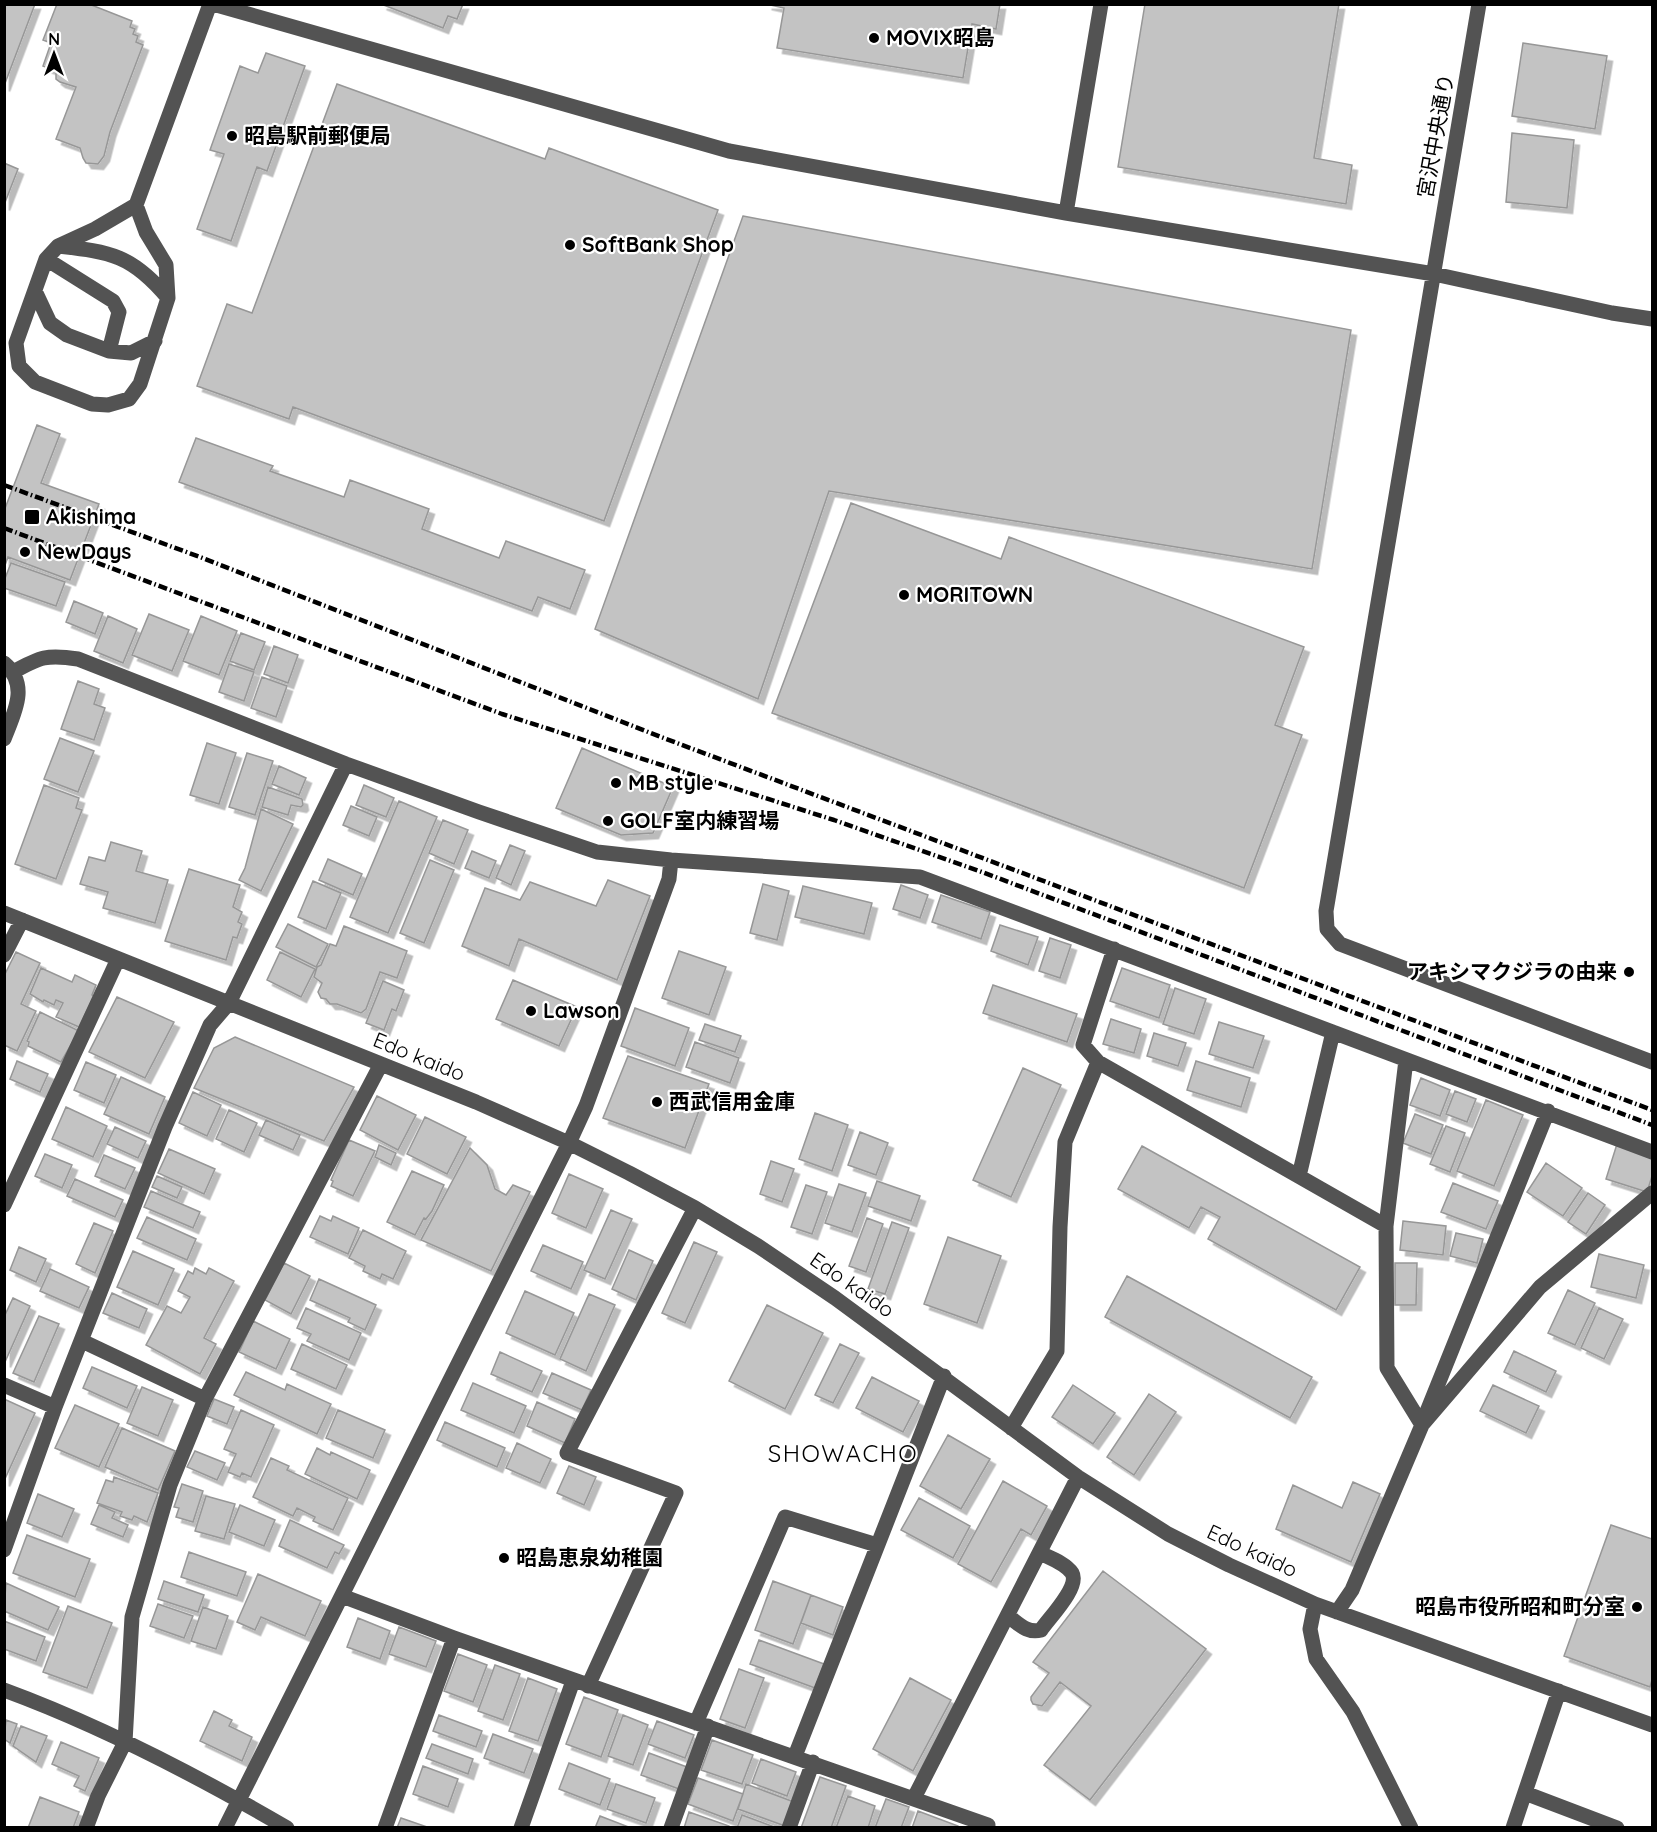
<svg xmlns="http://www.w3.org/2000/svg" width="1657" height="1832" font-family="Quicksand,'Noto Sans JP',sans-serif">
<defs>
<filter id="shadow"><feDropShadow dx="5.5" dy="5.5" stdDeviation="0" flood-color="#0004"/></filter>
</defs>
<rect width="100%" height="100%" fill="#fff"/>
<!-- building -->
<path fill="#c3c3c3" stroke="#979797" stroke-width="1.5" filter="url(#shadow)" d="M4,4H35L4,86Z
M57,4H89L132,21L130,27L135,29L133,34L138,36L136,42L143,45L110,132L104,156L98,164L86,163L83,158L80,148L56,139L76,87L60,82L56,79V71L43,66L51,43L43,40Z
M381,4H463L457,19L448,16L443,28Z
M766,4H1000L996,29L972,24L963,78L777,48L784,8Z
M1145,4H1339L1314,158L1352,165L1346,204L1118,167Z
M1523,43L1607,56L1595,129L1512,116Z
M266,53L305,66L267,171L257,167L231,241L197,229L224,154L210,150L240,66L258,73Z
M337,84L545,159L549,148L718,210L604,521L293,407L289,419L197,386L227,304L252,313Z
M1512,133L1574,140L1567,208L1506,202Z
M4,163L18,169L4,205Z
M743,216L1351,330L1312,569L829,491L758,699L595,629Z
M37,425L60,434L41,483L99,504L70,580L8,557L4,568V511Z
M196,438L273,466L270,471L344,497L350,480L429,509L422,529L499,558L506,541L585,570L570,609L538,597L532,611L179,482Z
M851,503L1001,559L1009,537L1304,647L1275,725L1302,735L1244,888L772,713Z
M11,563L65,582L56,606L4,588V581Z
M74,601L103,613L95,634L66,622Z
M149,614L189,630L172,671L132,655Z
M108,616L137,629L123,663L94,651Z
M201,616L237,631L219,675L183,661Z
M241,633L265,642L254,670L230,661Z
M274,646L298,655L288,683L264,674Z
M229,664L254,672L244,701L219,692Z
M262,677L287,686L276,717L251,708Z
M78,681L99,689L94,704L105,708L94,740L61,729Z
M60,738L94,751L78,792L44,779Z
M207,743L236,753L219,804L190,795Z
M582,748L673,787L653,833L621,835L556,808Z
M247,753L273,761L255,815L229,807Z
M279,766L306,778L299,795L272,784Z
M44,785L79,798L76,808L82,810L56,879L15,864Z
M364,785L394,798L386,817L356,805Z
M268,787L302,799L303,805L301,807L291,805L288,815L262,807Z
M399,801L437,817L388,933L350,917Z
M351,806L377,817L369,836L343,825Z
M261,809L293,824L261,891L239,880L245,868Z
M443,820L468,830L454,864L429,853Z
M111,842L142,851L136,871L168,880L155,923L103,908L108,892L80,884L89,857L105,861Z
M510,845L525,851L511,885L496,878Z
M472,851L496,861L489,878L465,868Z
M328,859L362,874L353,895L319,880Z
M430,860L454,870L424,943L400,933Z
M189,869L240,885L233,907L242,912L238,922L242,924L237,938L233,937L226,960L165,941Z
M608,880L650,896L617,980L519,939L509,966L462,946L485,888L520,900L530,882L596,906Z
M313,881L341,893L326,929L298,917Z
M763,884L789,891L777,940L750,933Z
M901,885L928,895L920,918L893,909Z
M803,886L872,903L864,934L795,917Z
M941,895L990,912L981,939L932,922Z
M288,924L328,944L316,967L276,947Z
M1000,925L1038,937L1028,965L991,951Z
M344,926L407,951L397,978L380,972L366,1009L361,1013L337,1004H330L326,999L321,998L318,992L322,983L314,977L317,967L321,965L330,944L336,946Z
M1050,938L1071,945L1060,978L1039,971Z
M679,951L726,967L709,1015L662,998Z
M16,952L40,963L21,1004L36,1011L17,1051L4,1045V976Z
M280,952L315,969L301,997L267,980Z
M41,968L72,982L75,975L96,985L92,995L94,996L79,1027L56,1017L63,1003L56,1000L54,1005L44,1000L43,1002L30,994Z
M1122,968L1170,985L1159,1018L1110,1001Z
M513,980L577,1007L559,1046L496,1019Z
M383,981L404,990L396,1011L392,1009L384,1030L366,1023Z
M993,985L1077,1014L1067,1042L983,1013Z
M1175,988L1206,999L1194,1034L1163,1024Z
M117,997L174,1022L145,1078L89,1052Z
M635,1008L689,1028L675,1066L621,1046Z
M40,1012L79,1031L61,1062L28,1046L29,1042L27,1041Z
M1111,1019L1141,1029L1134,1053L1103,1044Z
M1219,1022L1264,1036L1253,1068L1209,1054Z
M705,1024L741,1036L735,1052L699,1040Z
M1154,1033L1186,1043L1178,1066L1147,1056Z
M235,1037L354,1087L324,1141L194,1088L214,1048Z
M695,1042L739,1058L730,1083L686,1067Z
M628,1056L709,1084L685,1148L603,1118Z
M17,1061L48,1074L40,1092L10,1079Z
M1196,1061L1250,1078L1241,1107L1187,1090Z
M86,1062L116,1075L104,1103L74,1090Z
M1023,1068L1061,1085L1011,1197L973,1180Z
M121,1077L165,1097L149,1134L104,1114Z
M1421,1078L1450,1090L1440,1116L1410,1105Z
M1455,1091L1476,1099L1467,1122L1446,1114Z
M193,1092L221,1105L207,1136L179,1123Z
M377,1096L416,1115L398,1150L360,1130Z
M1486,1100L1523,1115L1494,1186L1457,1171Z
M66,1107L107,1126L93,1157L52,1139Z
M229,1110L257,1123L244,1152L216,1139Z
M815,1113L848,1125L832,1171L799,1159Z
M1415,1114L1443,1125L1431,1154L1403,1143Z
M425,1117L466,1137L447,1174L407,1154Z
M266,1120L300,1135L293,1150L259,1135Z
M1446,1126L1465,1133L1450,1172L1430,1164Z
M115,1127L146,1141L138,1158L107,1144Z
M860,1132L888,1143L876,1175L848,1165Z
M349,1140L375,1151L353,1196L331,1186L333,1181L331,1180Z
M1617,1144L1652,1156V1176L1647,1192L1606,1179Z
M379,1145L396,1153L391,1165L375,1157Z
M1142,1146L1360,1267L1336,1310L1208,1239L1220,1217L1201,1207L1189,1228L1118,1189Z
M470,1148L487,1165L495,1189L506,1195L513,1185L530,1192L491,1271L421,1240Z
M169,1149L215,1169L204,1194L158,1173Z
M45,1154L72,1165L62,1188L35,1176Z
M104,1155L135,1168L125,1189L95,1176Z
M771,1161L794,1169L782,1202L760,1194Z
M1546,1163L1582,1188L1563,1216L1527,1192Z
M412,1171L444,1185L432,1211L426,1219L424,1218L415,1235L387,1222Z
M569,1174L603,1189L586,1228L552,1213Z
M157,1176L182,1187L177,1198L152,1187Z
M75,1179L123,1200L115,1217L67,1196Z
M877,1181L920,1196L911,1221L868,1206Z
M1453,1183L1498,1201L1486,1229L1441,1212Z
M839,1184L866,1193L852,1232L825,1223Z
M806,1185L827,1192L812,1234L791,1227Z
M151,1191L200,1212L193,1228L144,1207Z
M1588,1193L1605,1205L1586,1234L1568,1222Z
M611,1210L632,1219L605,1279L584,1270Z
M320,1216L331,1221L333,1216L359,1228L348,1254L310,1237Z
M147,1217L196,1239L187,1260L137,1238Z
M867,1218L883,1224L866,1272L849,1266Z
M1403,1221L1446,1226L1443,1255L1400,1250Z
M892,1222L909,1228L885,1294L868,1289Z
M94,1223L113,1231L95,1273L76,1264Z
M363,1230L406,1251L393,1279L382,1274L380,1279L363,1271L365,1266L349,1258Z
M1456,1233L1483,1239L1477,1263L1450,1256Z
M948,1237L1001,1256L977,1323L924,1304Z
M694,1242L717,1252L685,1323L662,1313Z
M543,1245L583,1262L571,1289L531,1271Z
M19,1247L46,1259L36,1282L10,1270Z
M629,1250L653,1261L636,1300L612,1289Z
M133,1251L174,1269L158,1305L117,1287Z
M1599,1254L1644,1265L1636,1298L1591,1287Z
M284,1263L310,1276L291,1314L265,1300Z
M1395,1263H1417L1416,1305H1395Z
M195,1268L206,1274L209,1268L234,1281L204,1338L216,1344L200,1374L146,1345L167,1306L181,1313L190,1297L178,1291L188,1271L193,1274Z
M50,1269L89,1287L79,1308L40,1291Z
M1127,1276L1312,1377L1290,1418L1105,1317Z
M319,1279L376,1305L365,1330L348,1322L350,1318L310,1300Z
M1568,1290L1595,1303L1575,1345L1548,1333Z
M525,1291L574,1313L555,1355L506,1333Z
M112,1293L147,1309L139,1328L103,1313Z
M589,1294L615,1305L586,1371L560,1359Z
M13,1298L30,1306L5,1362L4,1317Z
M767,1305L823,1333L785,1409L729,1381Z
M306,1308L361,1333L349,1360L307,1341L311,1334L297,1328Z
M1599,1308L1623,1319L1604,1359L1581,1348Z
M39,1316L59,1324L34,1382L13,1373Z
M253,1321L290,1339L276,1369L239,1352Z
M302,1344L347,1365L336,1389L291,1369Z
M840,1344L859,1353L833,1403L815,1395Z
M1514,1351L1556,1371L1546,1392L1504,1372Z
M500,1352L542,1371L532,1392L491,1374Z
M92,1367L137,1386L127,1408L83,1388Z
M246,1372L285,1390L287,1384L331,1404L317,1434L234,1395Z
M552,1373L591,1390L582,1410L543,1393Z
M872,1377L919,1401L903,1432L856,1408Z
M473,1383L526,1406L514,1433L461,1410Z
M1073,1385L1115,1413L1093,1444L1052,1417Z
M1493,1385L1539,1406L1526,1433L1480,1411Z
M142,1387L173,1400L158,1436L127,1423Z
M1149,1394L1176,1412L1134,1475L1107,1457Z
M4,1399L35,1413L4,1481Z
M214,1399L234,1407L227,1424L207,1416Z
M537,1402L575,1419L565,1443L527,1426Z
M75,1405L119,1424L99,1467L55,1448Z
M241,1410L274,1425L251,1477L242,1473L240,1477L228,1472L236,1454L224,1449Z
M338,1410L385,1430L373,1458L326,1438Z
M445,1422L505,1448L497,1467L437,1440Z
M122,1428L175,1451L158,1490L105,1467Z
M948,1435L990,1459L961,1509L920,1486Z
M517,1443L551,1459L540,1483L506,1468Z
M317,1448L330,1455L331,1452L370,1470L357,1499L305,1474Z
M195,1451L225,1463L217,1480L187,1467Z
M271,1458L289,1466L287,1470L348,1498L333,1530L313,1521L315,1517L297,1508L293,1516L253,1497Z
M569,1466L596,1477L584,1505L557,1493Z
M114,1477L158,1493L147,1522L134,1516L132,1520L120,1516L122,1512L97,1503L106,1480L113,1482Z
M1003,1481L1047,1506L1031,1535L1021,1529L991,1582L958,1564Z
M1353,1482L1380,1494L1351,1562L1276,1529L1293,1485L1342,1508Z
M182,1484L203,1491L193,1522L176,1517L179,1508L174,1507Z
M38,1494L74,1509L62,1537L27,1523Z
M206,1496L235,1504L224,1539L195,1531Z
M919,1498L970,1526L953,1558L901,1530Z
M99,1505L115,1512L112,1518L128,1525L123,1537L91,1524Z
M240,1505L275,1520L264,1546L229,1532Z
M290,1520L344,1545L339,1554L335,1552L327,1568L279,1546Z
M1611,1525L1652,1539V1680L1650,1687L1564,1656Z
M27,1535L90,1559L75,1597L13,1573Z
M189,1552L246,1572L237,1596L181,1577Z
M1103,1571L1206,1649L1090,1800L1044,1765L1091,1706L1060,1682L1042,1706L1033,1704L1031,1700V1697L1049,1673L1033,1662Z
M258,1574L321,1601L305,1636L261,1617L255,1630L237,1622Z
M164,1581L204,1595L198,1612L158,1599Z
M773,1581L811,1595L793,1644L755,1630Z
M6,1583L59,1607L48,1630L4,1611Z
M811,1595L843,1607L833,1635L801,1623Z
M158,1604L193,1616L184,1638L150,1626Z
M68,1606L112,1623L87,1688L43,1672Z
M203,1607L228,1616L216,1649L191,1641Z
M358,1618L390,1631L380,1659L347,1647Z
M4,1621L45,1637L36,1661L4,1649Z
M399,1627L436,1641L426,1667L389,1654Z
M759,1640L824,1664L815,1688L750,1664Z
M458,1654L487,1665L473,1702L444,1691Z
M495,1665L520,1674L503,1720L478,1711Z
M739,1669L764,1678L745,1728L720,1719Z
M528,1678L557,1689L538,1741L509,1731Z
M910,1678L951,1700L913,1771L873,1749Z
M584,1697L618,1710L601,1757L566,1744Z
M214,1711L232,1720L229,1726L252,1737L242,1761L200,1741Z
M439,1715L482,1731L476,1747L433,1731Z
M623,1715L648,1725L633,1765L608,1756Z
M6,1720L17,1724L10,1743L4,1739Z
M657,1721L694,1735L685,1758L648,1744Z
M21,1726L47,1736L36,1762L13,1746Z
M493,1734L533,1749L524,1773L484,1758Z
M712,1740L753,1755L742,1784L701,1770Z
M61,1742L99,1758L85,1791L74,1786L79,1776L52,1764Z
M432,1744L473,1759L468,1774L426,1758Z
M649,1753L687,1767L679,1789L641,1775Z
M761,1759L796,1772L787,1796L752,1783Z
M569,1763L610,1779L600,1805L559,1789Z
M423,1766L458,1779L448,1807L413,1794Z
M820,1777L846,1786L831,1828H801Z
M698,1778L743,1794L733,1821L688,1804Z
M616,1784L655,1798L646,1823L607,1809Z
M746,1784L794,1802L785,1826L738,1809Z
M848,1796L875,1806L868,1828H836Z
M40,1797L79,1812L73,1828H28Z
M886,1799L909,1807L901,1828H875Z
M918,1811L958,1826V1828H912Z
M689,1812L729,1826V1828H684Z
M742,1815L777,1828H737Z
M600,1816L631,1828H595Z
M401,1818L427,1827L397,1828Z"/>
<g fill="none" stroke-linecap="round" stroke-linejoin="round">
<!-- minor -->
<path stroke="#535353" stroke-width="15" d="M213,4L729,151L1066,213L1434,274L1612,313L1652,319
M1479,4L1326,911L1327,929L1340,944L1652,1062
M136,205L146,232L166,265L168,298L140,384L129,399L108,405L92,404L35,382L19,366L16,343L46,259L58,246L95,229L136,205L210,4
M1066,213L1101,4
M58,246C111,252 132,255 168,298
M46,259L113,301L119,312L109,351
M35,291L50,323L67,335L109,351L131,353L155,341
M4,663C30,685 14,713 4,739
M13,672C40,657 47,654 78,659L346,764L479,812L597,852L671,860L920,877L1652,1152
M4,913L476,1102L569,1143L629,1173L695,1208L758,1246L835,1298L1078,1477L1168,1534L1229,1565L1315,1604L1652,1725
M4,955L22,920
M1406,1060L1386,1226L1387,1368L1422,1425
M1098,1062L1386,1226
M1299,1176L1333,1032
M4,1205L118,959
M82,1341L205,1399
M4,1385L55,1407
M1426,1414L1548,1111
M1011,1428L1057,1351L1060,1227L1065,1142L1098,1062L1083,1045L1114,949
M4,1550L55,1407L165,1127L210,1025L229,1003L346,764
M342,1596L454,1638L988,1825L986,1828
M1315,1604L1310,1629L1316,1659L1353,1712L1411,1828
M1337,1612L1352,1590L1422,1425L1540,1287L1652,1193
M1008,1616C1018,1623 1027,1634 1041,1630C1049,1618 1080,1587 1072,1573C1065,1563 1050,1558 1040,1553
M588,1686L676,1493L567,1453L695,1208
M4,1690C102,1726 196,1775 287,1828
M696,1723L785,1517L877,1545
M795,1756L944,1376
M1525,1793L1617,1828
M914,1798L1078,1477
M86,1828L98,1796L125,1742L132,1617L170,1485L205,1399L381,1064
M225,1828L569,1143L586,1106L669,879L671,860
M385,1828L454,1638
M521,1828L573,1681
M671,1828L708,1726
M789,1828L813,1762
M1513,1828L1559,1691"/>
<!-- rail -->
<path stroke="#000" stroke-width="4.5" stroke-dasharray="9 3 1.5 3" stroke-linecap="butt" d="M4,485L200,557L661,737L1652,1110
M4,528L502,714L834,820L982,872L1652,1125"/>
</g>
<!-- markers -->
<g fill="#000" stroke="#fff" stroke-width="2">
<circle cx="874" cy="38" r="6"/>
<circle cx="232" cy="136" r="6"/>
<circle cx="570" cy="245" r="6"/>
<rect x="24" y="509" width="16" height="16" rx="3"/>
<circle cx="25" cy="552" r="6"/>
<circle cx="904" cy="595" r="6"/>
<circle cx="616" cy="783" r="6"/>
<circle cx="608" cy="821" r="6"/>
<circle cx="1629" cy="972" r="6"/>
<circle cx="531" cy="1011" r="6"/>
<circle cx="657" cy="1102" r="6"/>
<circle cx="504" cy="1558" r="6"/>
<circle cx="1637" cy="1607" r="6"/>
</g>
<g text-anchor="middle" stroke-width="4.5" stroke-linejoin="round" paint-order="stroke">
<!-- poi labels -->
<g font-size="21" font-weight="bold" fill="#000" stroke="#fff" text-anchor="start">
<text x="886" y="45">MOVIX昭島</text>
<text x="244" y="143">昭島駅前郵便局</text>
<text x="582" y="252">SoftBank Shop</text>
<text x="46" y="524">Akishima</text>
<text x="37" y="559">NewDays</text>
<text x="916" y="602">MORITOWN</text>
<text x="628" y="790">MB style</text>
<text x="620" y="828">GOLF室内練習場</text>
<text x="1617" y="979" text-anchor="end">アキシマクジラの由来</text>
<text x="543" y="1018">Lawson</text>
<text x="669" y="1109">西武信用金庫</text>
<text x="516" y="1565">昭島恵泉幼稚園</text>
<text x="1625" y="1614" text-anchor="end">昭島市役所昭和町分室</text>
</g>
<!-- street labels -->
<g font-size="21" fill="#000" stroke="#fff">
<text transform="translate(1436 136) rotate(-80)" y="7">宮沢中央通り</text>
<text transform="translate(419 1057) rotate(22)" y="7">Edo kaido</text>
<text transform="translate(852 1285) rotate(35)" y="7">Edo kaido</text>
<text transform="translate(1252 1551) rotate(25)" y="7">Edo kaido</text>
</g>
<!-- quarter labels -->
<g font-size="24" letter-spacing="1.5" fill="#000" stroke="#fff">
<text x="843" y="1462">SHOWACHO</text>
</g>
</g>
<!-- border -->
<rect width="1657" height="1832" fill="none" stroke="#000000" stroke-width="12"/>
<!-- north arrow -->
<g transform="translate(54 54)" stroke="#ffffff" stroke-width="4.5" paint-order="stroke">
<path d="M0-4.5L10 22L0 15L-10 22Z" fill="#000000"/>
<text y="-9" font-size="16" font-weight="bold" text-anchor="middle" fill="#000000">N</text>
</g>
</svg>
